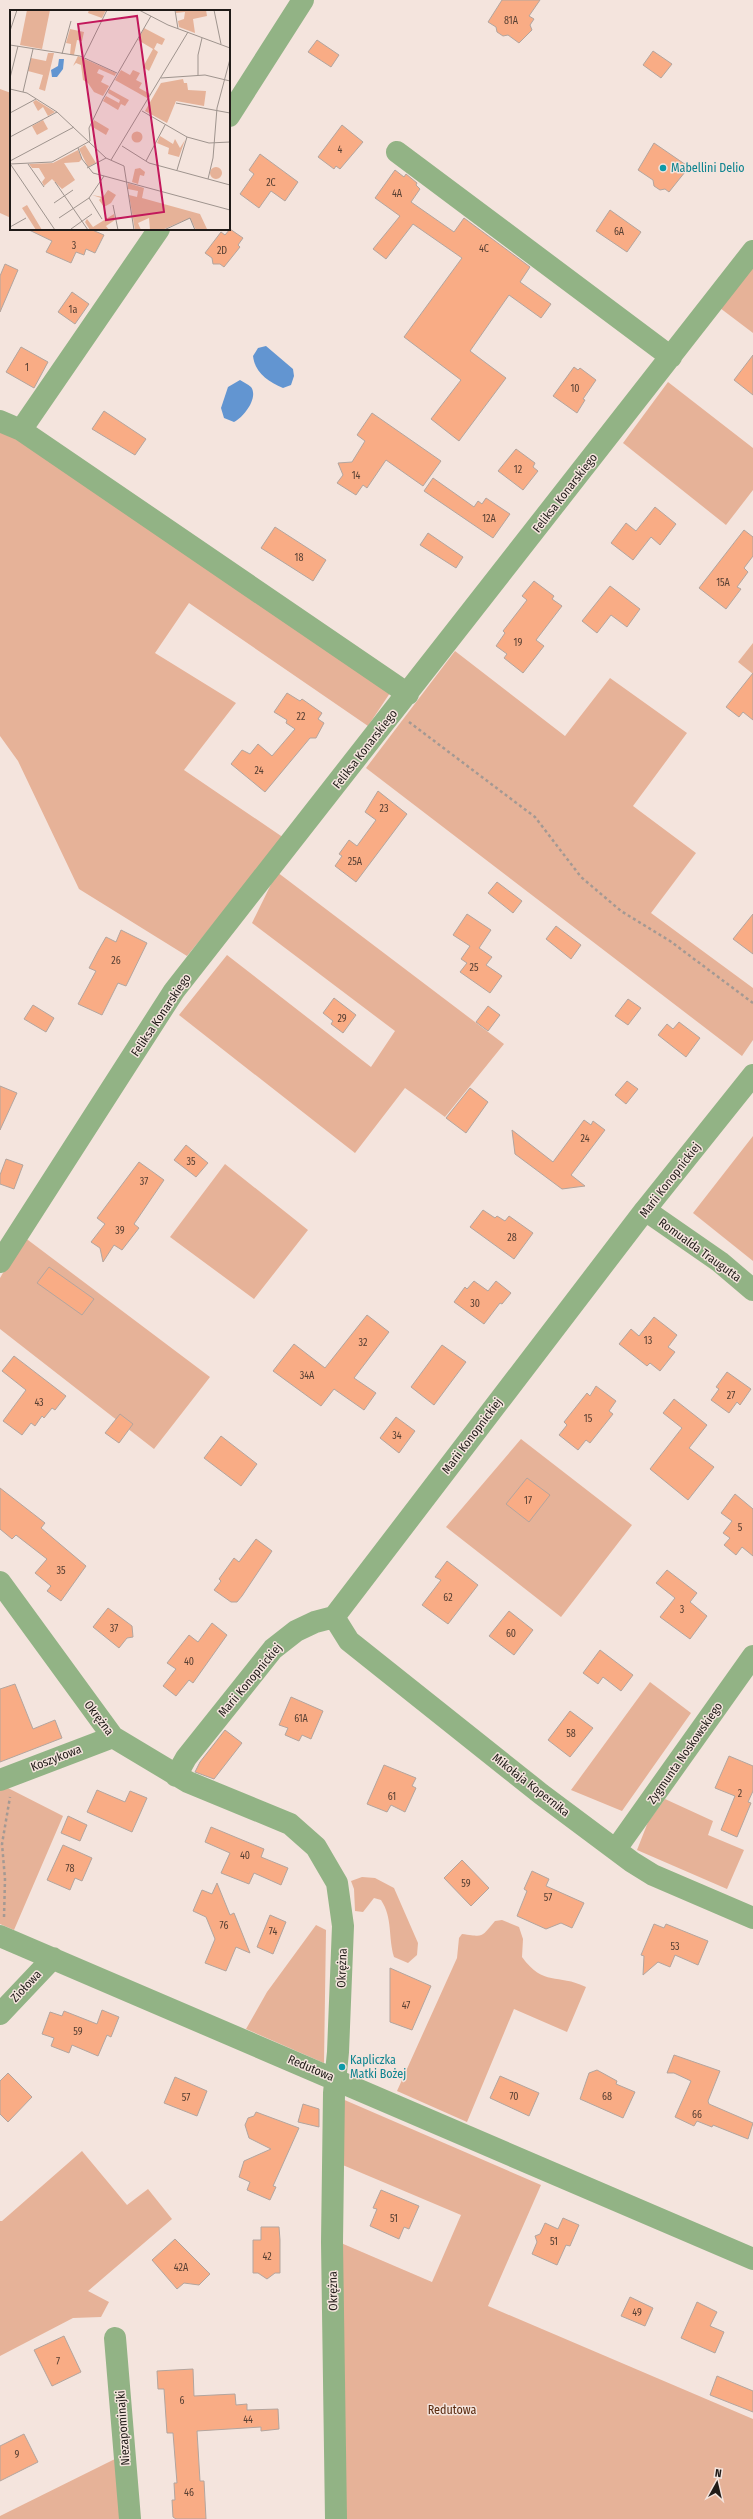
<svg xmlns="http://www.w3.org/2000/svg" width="753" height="2519" font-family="'Fira Sans Condensed',sans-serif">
<rect width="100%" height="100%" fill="#f4e4dd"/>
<!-- green -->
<path fill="#e6b298" d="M0,89L11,93V218L0,213Z
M753,265V333L720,308Z
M668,382L753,448V490L726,525L623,443Z
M0,428L390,693L368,726L189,603L155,653L236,703L184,770L284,838L187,956L79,889L18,761L0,736Z
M753,643V674L738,662Z
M455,651L565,736L610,678L687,733L633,806L696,853L651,913L753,988V1040L742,1056L366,768Z
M277,872L504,1044L445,1117L405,1088L355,1153L179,1015L227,955L371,1067L395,1031L252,923Z
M753,1136V1261L693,1213Z
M225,1164L308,1230L254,1299L170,1237Z
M24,1237L210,1377L154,1449L0,1329V1278Z
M521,1439L632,1525L561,1617L446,1527Z
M650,1682L691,1713L622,1811L571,1790Z
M4,1786L63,1816L14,1930L0,1924V1788Z
M665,1799L713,1821L708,1835L744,1850L727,1889L637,1850L648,1822Z
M362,1877L375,1878L394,1888L418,1943L417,1955L408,1963L394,1957C388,1937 393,1918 381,1900L374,1898L363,1912L355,1911L354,1889L351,1881Z
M502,1920L519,1927L523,1939L522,1957C544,1987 557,1973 586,1987L567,2032L514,2009L467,2122L397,2091L457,1958L459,1938L462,1934C485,1937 480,1938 495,1921Z
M316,1925L326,1930L324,2063L246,2029L267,1992Z
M340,2098L541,2185L488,2306L753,2419V2519H346L341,2243L432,2282L461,2215L338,2163Z
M82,2151L127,2205L148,2189L172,2219L88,2291L109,2302L101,2317L73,2318L0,2356V2221H2Z
M119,2457L122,2519H0V2516Z"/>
<!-- water -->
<path fill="#6295d1" d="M266,346L293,369L294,376L291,385L283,388C268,381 255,373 253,356L258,348Z
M240,380C243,382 248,384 251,387C259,398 243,418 234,422L224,418L221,408L228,387Z"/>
<!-- building -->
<path fill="#f9ac85" stroke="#b3a59e" d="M502,0H540L529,16L534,19L530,25L532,30L519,43L508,35L503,36L497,32L496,27L488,22Z
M317,40L339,55L331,67L308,52Z
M653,51L672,64L661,78L643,65Z
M342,125L363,142L340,169L336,166L334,169L318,157Z
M654,143L689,167L669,192L665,189L660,190L654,186L653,180L638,170Z
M260,154L298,182L285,201L271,191L259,208L240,194L254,174L249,170Z
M395,170L404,177L406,174L417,183L416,185L420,189L411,202L454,232L464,218L530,267L520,282L551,304L541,318L509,295L470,351L506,378L459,441L431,419L461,380L404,337L462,258L413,224L386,259L373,249L400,216L375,198Z
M610,210L641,232L627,252L596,231Z
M27,229H90L104,235L95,253L86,249L84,255L76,252L71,263L46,252L52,241Z
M230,229L243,238L238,245L240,247L224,267L220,264H213L212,258L205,253L221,232L225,235Z
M5,264L18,270L0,312V276Z
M72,292L89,304L75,324L58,312Z
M21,347L48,362L34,388L6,372Z
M753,355V395L734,380Z
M574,367L578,370L580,368L596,380L583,399L585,400L577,413L553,396Z
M104,411L146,439L135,455L92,429Z
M372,413L441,461L423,486L386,460L367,488L363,485L356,495L337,483L343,475L338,463L352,462L365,441L357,435Z
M516,449L535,463L533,467L538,471L523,490L498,471Z
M433,478L474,507L478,501L482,504L486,498L510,514L493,538L424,491Z
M655,507L676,524L660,545L651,537L633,560L611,543L626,523L636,531Z
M275,527L326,560L313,581L261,548Z
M744,530L753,537V556L744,568L748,572L737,587L741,589L726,609L699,588Z
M428,533L463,557L456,568L420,545Z
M534,581L554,596L552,599L562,606L536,640L544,646L523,673L504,658L507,654L496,646L505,633L503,631L527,600L522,596Z
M610,586L640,609L627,627L611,615L597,633L582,621Z
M753,673V720L743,712L739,717L726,707Z
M287,693L300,701L302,699L322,713L318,719L324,723L316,738H310L265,792L231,764L242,750L250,754L258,744L272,756L295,729L286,723L287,720L274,712Z
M378,791L407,814L356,882L335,866L342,856L339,854L349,840L357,846L376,820L365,812Z
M497,882L522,901L513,913L488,893Z
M467,914L491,930L479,948L492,957L486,965L502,976L490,993L460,972L467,963L461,959L470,946L453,935Z
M753,914V954L733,939Z
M556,926L581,945L571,959L546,939Z
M121,930L147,943L126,986L118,983L102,1015L78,1004L96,971L89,968L98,951L106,937L116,942Z
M334,998L356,1015L343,1033L331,1024L333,1021L323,1013Z
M628,999L641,1008L628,1025L615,1016Z
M33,1005L54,1018L46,1032L24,1019Z
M488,1006L500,1015L488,1031L476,1022Z
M679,1022L700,1038L686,1057L658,1035L667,1024L673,1029Z
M627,1081L638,1089L626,1104L615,1095Z
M0,1086L17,1093L0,1130Z
M470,1088L488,1102L466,1133L446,1118Z
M584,1120L591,1125L593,1121L605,1130L571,1175L585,1186L562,1189L515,1154L512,1130L553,1162Z
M186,1145L208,1163L196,1177L174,1160Z
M6,1159L23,1165L14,1189L0,1184V1175Z
M139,1162L164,1180L134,1224L139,1228L122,1250L114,1245L103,1262L100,1248L91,1242L105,1224L97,1218Z
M483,1210L495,1218L497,1216L505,1221L509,1216L533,1233L514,1259L470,1227Z
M49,1267L94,1299L82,1315L37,1283Z
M474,1281L488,1291L496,1281L511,1293L502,1304L500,1303L484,1324L454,1302L465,1287L467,1289Z
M367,1315L389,1332L354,1378L376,1393L364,1410L334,1389L321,1406L273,1371L294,1344L325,1368Z
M654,1317L677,1335L668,1347L675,1352L660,1371L650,1363L647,1366L619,1344L631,1329L639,1336Z
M442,1345L466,1362L434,1405L411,1387Z
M14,1356L66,1396L55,1410L52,1408L44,1418L42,1416L35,1426L31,1423L22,1435L3,1421L26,1390L2,1371Z
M727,1372L751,1389L740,1405L737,1402L729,1413L711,1400L719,1389L716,1387Z
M596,1386L616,1401L609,1411L613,1414L590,1443L586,1440L578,1450L559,1435L567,1425L564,1422L587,1393L590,1396Z
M674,1399L707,1425L689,1448L714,1467L688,1500L650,1469L682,1428L663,1413Z
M120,1414L133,1424L119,1443L105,1433Z
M396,1417L415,1431L399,1453L380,1438Z
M221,1436L257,1464L241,1486L204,1458Z
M527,1478L550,1495L529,1522L506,1504Z
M0,1488L45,1523L41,1528L86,1566L61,1601L47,1591L51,1586L35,1573L47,1559L16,1535L12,1539L0,1529Z
M735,1494L753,1509V1556L742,1547L736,1555L724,1545L730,1538L723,1533L732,1521L721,1513Z
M256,1539L272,1551L242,1596L237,1602H231L214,1590L221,1581L219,1579L234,1558L239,1562Z
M447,1561L478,1585L448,1624L422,1605L441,1580L435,1577Z
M667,1570L697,1593L690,1602L707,1616L690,1639L660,1617L675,1598L656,1583Z
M108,1608L132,1626L133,1637L127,1638L119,1648L93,1627Z
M509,1611L533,1630L514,1655L489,1636Z
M212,1623L227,1635L193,1683L189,1680L176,1696L163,1686L176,1669L167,1663L189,1635L198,1642Z
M600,1650L633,1675L621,1691L603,1677L598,1684L583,1673Z
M15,1684L33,1729L55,1720L62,1738L0,1762V1689Z
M291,1697L323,1711L311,1739L302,1735L299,1741L285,1735L288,1728L279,1725Z
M570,1711L593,1728L570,1757L548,1740Z
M225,1730L242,1743L214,1779L195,1772L200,1762Z
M729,1756L753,1766V1791L748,1802L751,1803L737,1837L721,1830L735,1796L715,1788Z
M384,1765L416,1778L412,1786L416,1788L405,1812L391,1805L387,1812L367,1804Z
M97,1790L125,1802L130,1791L147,1798L132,1832L87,1812Z
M68,1816L87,1825L80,1841L61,1833Z
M211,1827L264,1849L261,1857L288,1868L281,1885L254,1873L249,1884L221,1873L230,1853L205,1842Z
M63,1845L92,1858L82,1881L75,1878L70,1890L47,1880Z
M462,1860L489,1888L471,1906L444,1878Z
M532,1871L549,1879L546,1886L584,1903L572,1928L561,1923L546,1929L517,1916L527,1891L524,1889Z
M217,1883L230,1915L234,1913L250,1953L236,1947L226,1971L205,1963L215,1939L206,1917L193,1911L202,1890L212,1894Z
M270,1915L286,1922L273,1954L257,1947Z
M654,1924L664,1928L666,1924L708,1941L698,1965L675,1955L670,1967L658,1962L643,1975L644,1956L641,1955Z
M390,1968L431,1986L412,2030L390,2022Z
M102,2010L119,2017L111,2037L107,2035L98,2056L72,2045L69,2053L51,2046L54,2038L42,2034L50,2012L62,2016L64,2011L97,2024Z
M674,2055L720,2071L708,2101L709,2104L753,2123L748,2139L713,2125L712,2127L697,2121L694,2126L675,2117L691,2081L674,2073H667Z
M597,2070L617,2081L616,2084L635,2092L623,2118L580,2099L589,2073Z
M8,2073L32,2097L8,2122L0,2114V2081Z
M500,2076L539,2093L529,2116L490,2098Z
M175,2077L207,2091L197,2116L164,2103Z
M303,2104L319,2109V2127L298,2122Z
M256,2112L299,2128L273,2186L276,2187L270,2200L247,2190L250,2182L239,2177L244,2161L271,2149L249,2138L245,2125L248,2118L254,2116Z
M381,2190L419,2206L409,2229L404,2227L399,2239L370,2226L377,2209L373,2208Z
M563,2218L579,2225L570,2246L566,2245L557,2265L532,2254L537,2242L535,2236L540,2234L545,2223L558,2229Z
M261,2227H279L280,2240V2273H275L267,2279L258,2273H253V2240H261Z
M175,2239L210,2274L199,2285L184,2283L177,2289L152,2260Z
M630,2297L653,2308L645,2326L621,2316Z
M697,2302L717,2312L710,2326L724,2332L715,2353L681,2338Z
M64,2336L81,2372L52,2386L34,2350Z
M193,2369L194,2396L235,2394L236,2405L247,2404V2410L278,2409L279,2429L261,2431V2427L197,2431L200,2481H204L206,2519H176L173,2517L172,2500H175L174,2483H177L173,2433H167L164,2389H158L157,2371Z
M717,2376L753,2391V2412L710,2395Z
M24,2434L38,2462L0,2481V2446Z"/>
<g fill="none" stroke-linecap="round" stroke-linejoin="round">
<!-- path -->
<path stroke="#a49993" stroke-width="2.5" stroke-dasharray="3 3" stroke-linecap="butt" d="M409,722L535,817L581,877L621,911L670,941L753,1003
M4,1917L5,1879L2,1844L10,1797"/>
<!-- minor -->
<path stroke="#92b385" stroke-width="22" d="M229,116L303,0
M397,152L671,357
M0,421L21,430L408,694
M21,430L159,229
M645,1210L720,1262L753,1290
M0,1262L174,991L753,251
M0,1582L113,1737L188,1782L290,1824L316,1847L337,1883L343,1926L338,2052L334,2093L332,2242L336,2519
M334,1617L349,1641L541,1794L632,1862L653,1875L753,1918
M176,1776L186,1758L273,1649L296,1631L315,1622L334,1617L645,1210L753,1075
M0,1780L113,1737
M616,1849L753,1656
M0,1936L753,2259
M0,2014L53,1958
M115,2338L130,2519"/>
</g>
<!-- markers -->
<g fill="#0f9aa8" stroke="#f4e4dd" stroke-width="1.5">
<circle cx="663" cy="168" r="4"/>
<circle cx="342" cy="2067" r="4"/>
</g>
<g text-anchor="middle" stroke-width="3" stroke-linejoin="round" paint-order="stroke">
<!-- number labels -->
<g font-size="10" fill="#563f33">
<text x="511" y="24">81A</text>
<text x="340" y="153">4</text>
<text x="271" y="186">2C</text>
<text x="397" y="197">4A</text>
<text x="619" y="235">6A</text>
<text x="74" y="249">3</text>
<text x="484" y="252">4C</text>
<text x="222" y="254">2D</text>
<text x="73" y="313">1a</text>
<text x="27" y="371">1</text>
<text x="575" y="392">10</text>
<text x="518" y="473">12</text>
<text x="356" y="479">14</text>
<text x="489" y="522">12A</text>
<text x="299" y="561">18</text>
<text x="723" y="586">15A</text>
<text x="518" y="646">19</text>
<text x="301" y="720">22</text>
<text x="259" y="774">24</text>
<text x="384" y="812">23</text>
<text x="355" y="865">25A</text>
<text x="116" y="964">26</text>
<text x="474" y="971">25</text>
<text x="342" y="1022">29</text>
<text x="585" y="1142">24</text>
<text x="191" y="1165">35</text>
<text x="144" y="1185">37</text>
<text x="120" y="1234">39</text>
<text x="512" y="1241">28</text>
<text x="475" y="1307">30</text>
<text x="648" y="1344">13</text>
<text x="363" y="1346">32</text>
<text x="307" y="1379">34A</text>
<text x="731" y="1399">27</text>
<text x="39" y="1406">43</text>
<text x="588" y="1422">15</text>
<text x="397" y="1439">34</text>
<text x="528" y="1504">17</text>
<text x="740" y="1531">5</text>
<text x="61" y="1574">35</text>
<text x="448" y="1601">62</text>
<text x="682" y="1613">3</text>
<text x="114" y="1632">37</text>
<text x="511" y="1637">60</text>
<text x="189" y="1665">40</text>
<text x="301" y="1722">61A</text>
<text x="571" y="1737">58</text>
<text x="740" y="1797">2</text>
<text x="392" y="1800">61</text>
<text x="245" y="1859">40</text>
<text x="70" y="1872">78</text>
<text x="466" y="1887">59</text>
<text x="548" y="1901">57</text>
<text x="224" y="1929">76</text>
<text x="273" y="1935">74</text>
<text x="675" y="1950">53</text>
<text x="406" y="2009">47</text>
<text x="78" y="2035">59</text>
<text x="514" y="2100">70</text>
<text x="607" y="2100">68</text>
<text x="186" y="2101">57</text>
<text x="697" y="2118">66</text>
<text x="394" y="2222">51</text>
<text x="554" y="2245">51</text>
<text x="267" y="2260">42</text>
<text x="181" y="2271">42A</text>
<text x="637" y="2316">49</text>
<text x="58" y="2365">7</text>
<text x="182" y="2404">6</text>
<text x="248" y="2423">44</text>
<text x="17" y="2458">9</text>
<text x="189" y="2496">46</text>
</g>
<!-- culture labels -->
<g font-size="12" fill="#0d838f" stroke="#f4e4dd" text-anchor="start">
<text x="671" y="172">Mabellini Delio</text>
<text x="350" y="2064">Kapliczka<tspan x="350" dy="14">Matki Bożej</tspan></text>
</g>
<!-- street labels -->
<g font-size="12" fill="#201b18" stroke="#f4e4dd">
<text transform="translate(565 493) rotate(-52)" y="4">Feliksa Konarskiego</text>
<text transform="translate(365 749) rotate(-52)" y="4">Feliksa Konarskiego</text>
<text transform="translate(161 1015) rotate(-56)" y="4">Feliksa Konarskiego</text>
<text transform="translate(670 1180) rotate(-52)" y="4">Marii Konopnickiej</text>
<text transform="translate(700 1250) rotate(36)" y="4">Romualda Traugutta</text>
<text transform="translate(472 1436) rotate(-53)" y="4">Marii Konopnickiej</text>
<text transform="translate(250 1680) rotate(-50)" y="4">Marii Konopnickiej</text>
<text transform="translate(99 1718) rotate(53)" y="4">Okrężna</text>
<text transform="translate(685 1753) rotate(-55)" y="4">Zygmunta Noskowskiego</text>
<text transform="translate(56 1758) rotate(-21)" y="4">Koszykowa</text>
<text transform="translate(531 1785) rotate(38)" y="4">Mikołaja Kopernika</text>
<text transform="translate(342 1968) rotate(-88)" y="4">Okrężna</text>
<text transform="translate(26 1986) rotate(-47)" y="4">Ziołowa</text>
<text transform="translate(311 2068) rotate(23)" y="4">Redutowa</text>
<text transform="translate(333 2291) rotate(-91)" y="4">Okrężna</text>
<text transform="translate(123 2428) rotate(-94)" y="4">Niezapominajki</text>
</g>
<!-- park labels -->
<g font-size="12" fill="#5a2a0e" stroke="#f4e4dd">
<text x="452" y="2414">Redutowa</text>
</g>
</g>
<!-- overview -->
<g transform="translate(10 10)">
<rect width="220" height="220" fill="#f4e4dd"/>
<path d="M17,0H40L32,39L10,35ZM79,0H96L92,8L78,3ZM166,0H196L197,6L183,9L185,23L169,17L168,11L174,9L175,2L166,3ZM134,18L155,29L152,35L147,33L144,39L148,42L139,61L133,57L143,39L128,30ZM60,19L74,22L72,31L67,30L64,45H60L61,34L56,33ZM38,43H44L35,81L29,79L33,65L18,61L21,48L36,51ZM68,46L106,63L105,66L89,59L87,63L94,66L91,72L99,76L93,86L84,82L78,73L73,70L71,55L66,53L63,56ZM111,60L120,65L123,60L130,63L126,70L132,73L129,78L140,84L137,88L105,70ZM173,69L174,73H177L178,80L196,81L194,96L166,91L157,113L135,101L151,73ZM99,79L119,90L115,96L111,94L108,100L93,91L96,86L109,93L110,90L98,83ZM26,90L45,102L38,106L33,97L28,101L23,92ZM33,110L38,119L27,125L22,116ZM84,110L99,119L96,125L81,116ZM121.5 127a5.5 5.5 0 1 1 11 0a5.5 5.5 0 1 1-11 0ZM150,126L163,134L165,129L170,138L175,130L169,147L158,144L159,138L147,133ZM75,135L86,153L78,157L69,139ZM68,140L72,149L69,152L54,153L65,170L52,179L42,169L34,176L32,172L35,168L29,158H22L19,154L43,153ZM200 163a6 6 0 1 1 12 0a6 6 0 1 1-12 0ZM130,158L135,162L134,166L130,165L128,174L122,172L125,159ZM118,173L134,178L132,188L190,204L197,219L186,220L180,208L152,220H140L139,208L128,213L131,220H125L119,185L127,187L128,181L118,179ZM98,180L106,185L101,193L94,197L89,190L91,188L82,185L93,187ZM17,195L32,220H26L12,198ZM104,204L105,210L96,216L99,220H80L75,212L77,209L83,217Z" fill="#e6b298"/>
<path d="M49,49H54L53,59L47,67H42L41,60L48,56Z" fill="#6295d1"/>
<path fill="none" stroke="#9f948e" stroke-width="1" d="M129,0L158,15L220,38M165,0L168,19M204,0L211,34M0,21L7,0M0,35L70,46L107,63M52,44L61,11M74,47L97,0M188,65V45L192,28M0,68L8,36M151,68L195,65L220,71M0,79L17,83L47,102L96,148L114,156L124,220M13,82L23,39M166,93L220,103M132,101L177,127L199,133L220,132M0,103L26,89M0,127L47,102M112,136L139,153L220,175M68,138L72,149L83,163L220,200M101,150L178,22M0,151L64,117M136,151L155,115M0,154L42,152L80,131L79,118L93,89L141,6M18,154L34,177M1,155L45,220M77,158L96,148M167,160L177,127M198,169L203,148L207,98L220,49M45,172L78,220M79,188L92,209M44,193L63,180M103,195L108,220M49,208L79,188L94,166M0,217L16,208M61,219L82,204M154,220L180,208L185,220"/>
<path fill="#c2185b" fill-opacity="0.15" stroke="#c2185b" stroke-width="2" d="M127,6L154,202L96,210L68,14Z"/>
<rect width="220" height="220" fill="none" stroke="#201b18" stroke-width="2"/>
</g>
<!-- north arrow -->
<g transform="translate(717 2483) rotate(8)" stroke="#f4e4dd" stroke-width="3" paint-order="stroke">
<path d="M0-3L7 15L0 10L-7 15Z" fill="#201b18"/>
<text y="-6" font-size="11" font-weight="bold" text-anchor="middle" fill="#201b18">N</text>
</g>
</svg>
